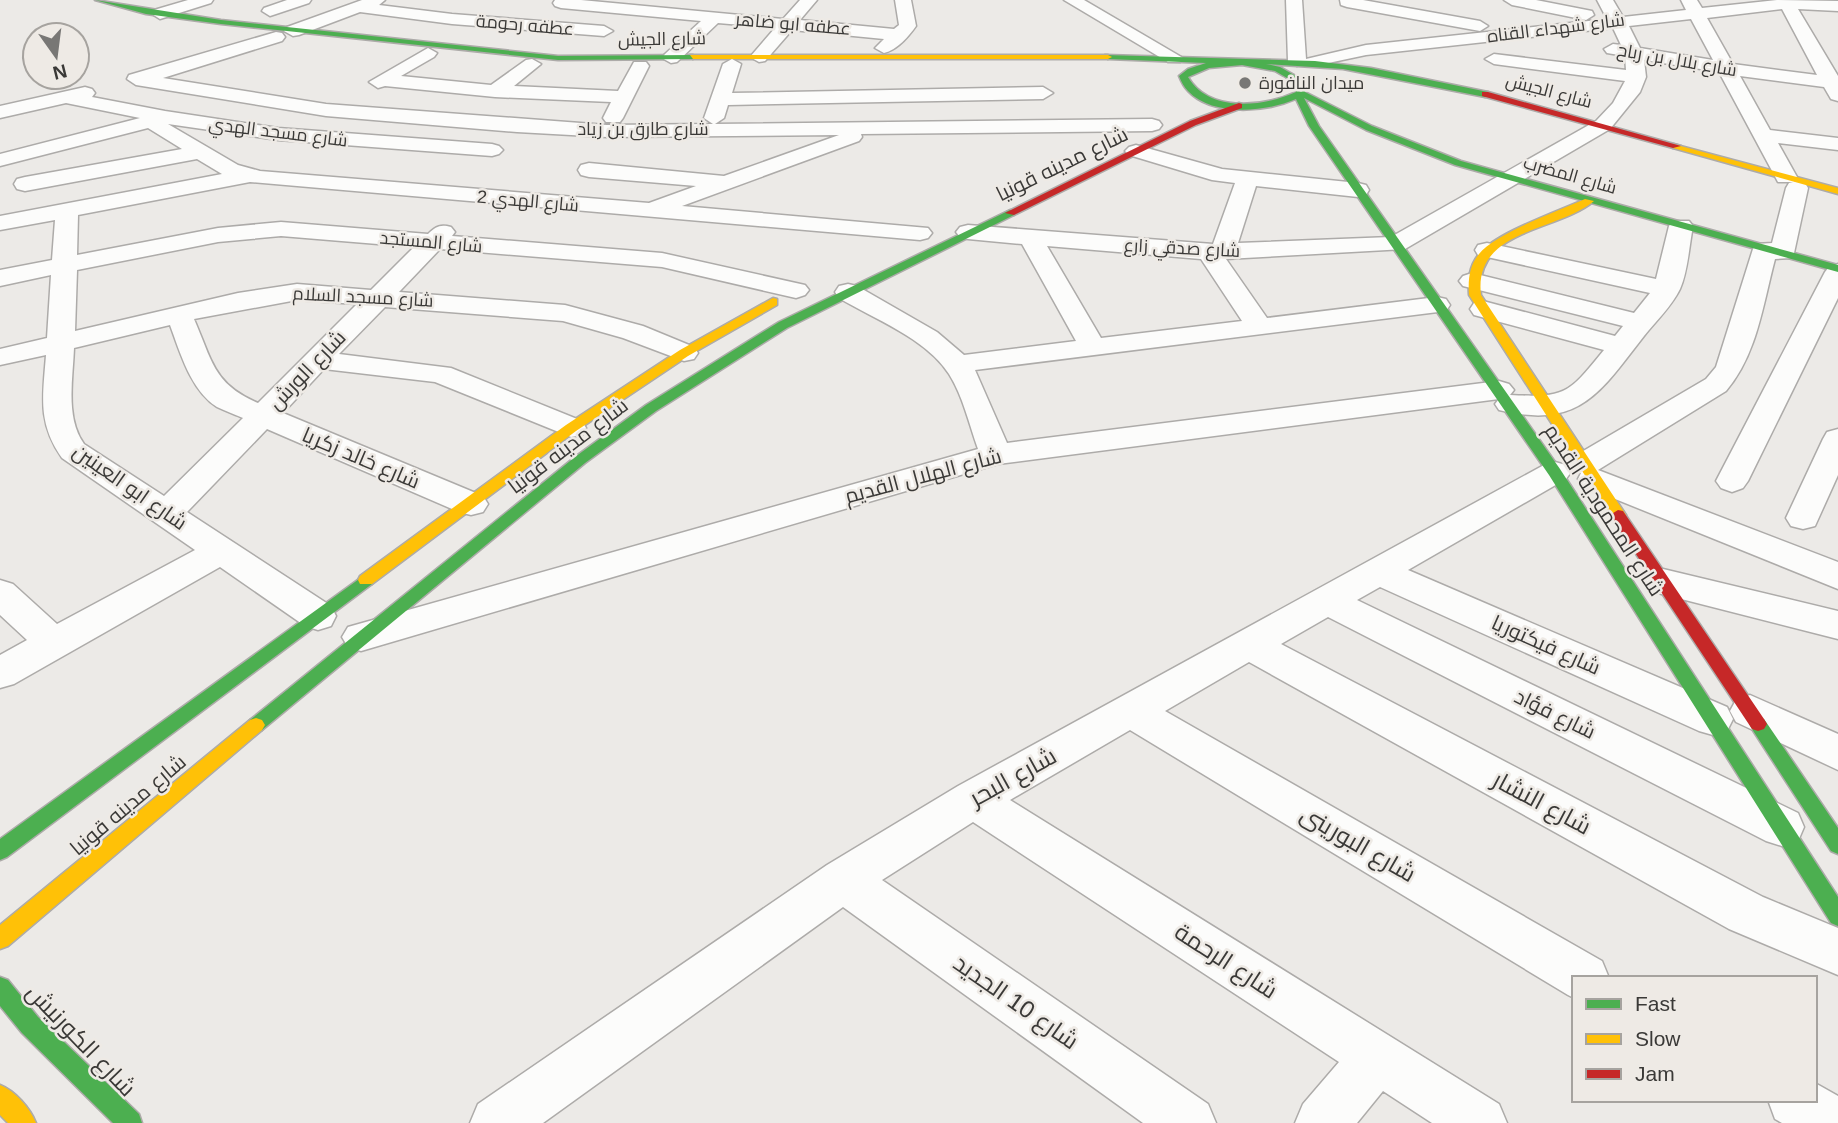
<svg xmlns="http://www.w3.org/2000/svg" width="1838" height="1123" font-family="Arial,Cairo,sans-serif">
<rect width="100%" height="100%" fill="#eceae7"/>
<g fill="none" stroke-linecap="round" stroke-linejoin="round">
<defs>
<path id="street" d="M188,0H213L211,3L160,19L152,14L154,10Z
M287,0H311L309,3L270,16L262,11L264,8Z
M362,0H385L379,5L452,14L604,26L613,31L604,36L452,24L360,12L299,35L293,36L284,31L287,27Z
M555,0H581L783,19L800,0H817L800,20L894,29L899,25L895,0H911L916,26C909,36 897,50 884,53L875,48L884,39L792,30L765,61L759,62L750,57L775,28L718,23L677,62L671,63L662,58L665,54L701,21L561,8L555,6L553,3Z
M1064,0H1084L1183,58L1180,62H1168Z
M1286,0H1302L1306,59L1366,45L1607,19L1597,0H1613L1623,17L1686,10L1681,0H1697L1702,8L1777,0L1838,1V11L1798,9L1838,76V101L1831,99L1824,87L1740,76L1770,130L1838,138V150L1778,143L1797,177L1794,182H1778L1719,72L1644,60L1646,77L1640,92L1610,129L1405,249L1226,259L1267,318L1437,297L1446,299L1450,305L1446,311L975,370L1007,443L1499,381L1509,384L1514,390L1510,395C1567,398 1569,393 1604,350L1474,315L1470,309L1474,303L1483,301L1615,336L1623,326L1463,286L1459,281L1463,276L1472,273L1634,313L1650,293L1478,255L1475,250L1478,245L1487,243L1656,279L1669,226L1673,221H1689L1693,226C1689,246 1688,271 1680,289C1672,306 1655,322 1644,336C1600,392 1580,430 1499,410L1495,404L1499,399L998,464L361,651L348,647L342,637L348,627L978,449C969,424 963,396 949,374C926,338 874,319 839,298L835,292L839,286L848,284L857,286L937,332L964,355L1076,341L1022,244L968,239L960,237L956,232L960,227L968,225L1213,244L1235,183L1212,180L1129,155L1125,151L1129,147L1136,145L1222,169L1358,183L1366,185L1369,190L1366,195L1358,197L1256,186L1238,243L1391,237L1596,121L1613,103L1625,81L1494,64L1485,59L1494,54L1626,70L1625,56L1607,53L1604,49L1613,44L1621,45L1613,28L1366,55L1314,66L1306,62L1297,66L1288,61ZM1782,9L1817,75L1733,64L1707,18ZM1691,19L1713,60L1640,48L1629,26ZM1047,246L1201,259L1242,321L1101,338Z
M1340,0H1363L1480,21L1488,26L1480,31L1347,7L1341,5Z
M1504,0H1536L1592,11L1594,15L1586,20L1512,5Z
M276,32L282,33L285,37L282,41L163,78L326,104L607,125L713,124L704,118L723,64L732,59L741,64L732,93L1043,87L1053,93L1043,99L728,105L724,118L715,124L1152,119L1159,121L1162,125L1159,129L1152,131L861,134L862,137L859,141L682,206L928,228L932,233L928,238L920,240L250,182L78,215L77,255L218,228L281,222L428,234C436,226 441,224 451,227L455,232L452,236L662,253L805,285L809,290L805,295L796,298L662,267L440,249L399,292L565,305L643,326L694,347L698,353L694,359L684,361L623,338L563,321L385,307L339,354L451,368L582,421L586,428L582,435L571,437L435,382L324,369L283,413L483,496L488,504L483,512L471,515L459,512L267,429L187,512L331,606L336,616L331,626L318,630L305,626L220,567L14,684L0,688V655L27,640L0,615V580L13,584L57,624L195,550L62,458C37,422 43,396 46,355L0,365V349L47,338L51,275L0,286V270L52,260L55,220L0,230V216L222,174L197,159L25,191L17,189L14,184L17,179L25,177L182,149L148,128L0,166V154L140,118L66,103L0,118V106L85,87L92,89L95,93L92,97L165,111L278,128L492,144L499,146L503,150L499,154L492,156L278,140L168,124L238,165L260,171L649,203L696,186L589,177L581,175L578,170L581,165L589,163L724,176L839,135L607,137L517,132L326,116L136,85L127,79L129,75ZM281,236L414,247L371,290L297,284L238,293L75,331L77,270L218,242ZM297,300L357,304L258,403C213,384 212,360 194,319ZM170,325C180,352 191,391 217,407C225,411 234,414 243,418L164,496L84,444C65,418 73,378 74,348Z
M428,48L437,53L434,57L401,76L491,85L526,60L532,59L541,64L514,86L618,91L634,62H646L649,66L623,118L620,122H606L603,118L611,102L495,97L385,86L378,88L369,82Z
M1797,181L1805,183L1808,188L1794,253L1791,258L1775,259C1763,304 1757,355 1726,391L1598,470L1838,562V589L1583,486L1578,479L1581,473L1573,471L1568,464L1573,457L1706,379L1716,367L1753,249L1756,244L1772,243L1786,188L1789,183Z
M1838,264V298L1748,481L1743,488L1732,492L1721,488L1716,481L1825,272L1829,267Z
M1838,429V475L1815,526L1803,529L1791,526L1786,518L1823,439L1827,432Z
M1555,462L1566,465L1571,472L1566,479L1408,570L1727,707L1733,719L1727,731L1713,735L1699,731L1380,587L1357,600L1798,813L1804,827L1798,841L1782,846L1766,841L1328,617L1281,644L1763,897L1838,928V975L1729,929L1249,662L1165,711L1602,961L1609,978H1574V998L1568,995L1130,730L1010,800L1499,1104L1507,1123H1432L1383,1091L1357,1123H1295L1303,1104L1339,1062L973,822L882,880L1208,1104L1216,1123H1143L843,907L543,1123H470L478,1104L827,865L958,786L1544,465Z
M1663,569L1838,611V639L1650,591L1645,582L1650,573Z
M1750,695L1838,734V770L1736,722L1730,711L1736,700Z
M1815,1083L1838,1096V1123H1782L1775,1119L1768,1100H1815Z"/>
<path id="fast" d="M95,0L221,20L558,56L693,55L697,57L693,59L558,60L221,24L146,14Z
M1105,55L1315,61L1371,68L1488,92V96L1485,97L1343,69L1266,64L1280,67L1301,79L1305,92L1372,126L1461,161L1838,265V272L1455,165L1366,130L1304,98L1319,126L1560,469L1838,897V926L1831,923L1549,475L1309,126L1296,99C1267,112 1212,117 1188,91C1184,87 1181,81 1179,76L1188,69L1206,63L1108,59ZM1242,65L1275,71L1294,82L1296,92C1263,107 1209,113 1188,77L1209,68Z
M1010,210L1015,213L1014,215L787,328L656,411L585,463L262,730L256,732L250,730L247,725L250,720L575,457L646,405L779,322Z
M366,574L372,576L374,580L372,584L7,857L0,860V839Z
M1758,717L1764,719L1838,828V854L1831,851L1752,729L1749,724L1752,719Z
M0,977L8,980L38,1017L139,1114L142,1123H113L22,1033L0,1006Z"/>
<path id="slow" d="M690,55H1108L1112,57L1108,59H693Z
M1673,144L1838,188V194L1673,148Z
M1585,199L1594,201C1557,232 1473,229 1481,295L1626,515L1618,520L1613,519L1469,295C1468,280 1469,266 1479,254C1495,233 1559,211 1585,199Z
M773,298L777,299V305L688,356L576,431L372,584H360L358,580L360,576L566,425L680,350Z
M256,718L262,720L265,725L262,730L8,946L0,949V925L250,720Z
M0,1085C15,1091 30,1108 36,1123H8L0,1115Z"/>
<path id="jam" d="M1482,92H1488L1681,146L1673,148L1482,96Z
M1239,103L1242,104V108L1196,125L1014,215L1005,213L1190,121Z
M1618,510L1623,511L1764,719L1767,724L1764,729L1758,731L1752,729L1610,515Z"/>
</defs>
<!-- street casing -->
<use href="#street" stroke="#adaba9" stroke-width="3"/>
<!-- fast casing -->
<use href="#fast" stroke="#adaba9" stroke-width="3"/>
<!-- slow casing -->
<use href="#slow" stroke="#adaba9" stroke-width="3"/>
<!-- jam casing -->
<use href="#jam" stroke="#adaba9" stroke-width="3"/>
<!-- street -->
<use href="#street" fill="#fcfcfb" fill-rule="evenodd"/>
<!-- fast -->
<use href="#fast" fill="#4caf50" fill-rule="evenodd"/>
<!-- slow -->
<use href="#slow" fill="#ffc107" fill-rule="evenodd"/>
<!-- jam -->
<use href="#jam" fill="#c62828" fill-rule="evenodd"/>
</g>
<!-- markers -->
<circle fill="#787775" stroke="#eeeae5" stroke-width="2.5" cx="1245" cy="83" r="7"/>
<g text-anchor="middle" stroke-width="5" stroke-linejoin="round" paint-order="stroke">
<!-- far-street labels -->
<g font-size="18" fill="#3a3937" stroke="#eeeae5">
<text transform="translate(793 24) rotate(5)" y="6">عطفه ابو ضاهر</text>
<text transform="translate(525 25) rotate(5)" y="6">عطفه رحومة</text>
<text transform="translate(1556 28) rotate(-7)" y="6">شارع شهداء القناه</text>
<text transform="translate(662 39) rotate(-1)" y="6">شارع الجيش</text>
<text transform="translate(1677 60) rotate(10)" y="6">شارع بلال بن رباح</text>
<text transform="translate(1549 91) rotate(15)" y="6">شارع الجيش</text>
<text x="643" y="135">شارع طارق بن زياد</text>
<text transform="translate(278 132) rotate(7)" y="6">شارع مسجد الهدي</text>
<text transform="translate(1570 175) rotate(16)" y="6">شارع المضرب</text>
<text transform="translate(528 201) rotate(5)" y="6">شارع الهدي 2</text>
<text transform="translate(431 242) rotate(5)" y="6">شارع المستجد</text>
<text transform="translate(1182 248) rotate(3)" y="6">شارع صدقي زارع</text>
<text transform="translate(363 297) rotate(3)" y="6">شارع مسجد السلام</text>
</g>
<!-- far-poi labels -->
<g font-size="18" fill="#3a3937" stroke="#eeeae5" text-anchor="start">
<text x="1259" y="89">ميدان النافورة</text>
</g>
<!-- street labels -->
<g font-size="21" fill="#3a3937" stroke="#eeeae5">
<text transform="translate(1062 164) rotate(-26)" y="7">شارع مدينه قونيا</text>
<text transform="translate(307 370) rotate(-46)" y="7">شارع الورش</text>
<text transform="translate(568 446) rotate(-37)" y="7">شارع مدينه قونيا</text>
<text transform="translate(361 458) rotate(23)" y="7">شارع خالد زكريا</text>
<text transform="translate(923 476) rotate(-15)" y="7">شارع الهلال القديم</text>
<text transform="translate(130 487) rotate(35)" y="7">شارع ابو العينين</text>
<text transform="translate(1604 510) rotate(57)" y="7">شارع المحمودية القديم</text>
<text transform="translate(1546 645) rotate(24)" y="7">شارع فيكتوريا</text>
<text transform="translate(1555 714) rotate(26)" y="7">شارع فؤاد</text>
<text transform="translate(128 805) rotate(-40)" y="7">شارع مدينه قونيا</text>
</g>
<!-- near-street labels -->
<g font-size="24" fill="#3a3937" stroke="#eeeae5">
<text transform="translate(1013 777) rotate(-29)" y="8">شارع البحر</text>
<text transform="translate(1542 803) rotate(28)" y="8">شارع النشار</text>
<text transform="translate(1358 844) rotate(30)" y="8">شارع البورينى</text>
<text transform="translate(1226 961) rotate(33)" y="8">شارع الرحمة</text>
<text transform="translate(1016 1002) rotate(35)" y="8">شارع 10 الجديد</text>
<text transform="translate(81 1040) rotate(46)" y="8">شارع الكورنيش</text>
</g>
</g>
<!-- legend -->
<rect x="1572" y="976" width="245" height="126" fill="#eeeae5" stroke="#a6a39f" stroke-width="2"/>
<rect x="1586" y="999" width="35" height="10" fill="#4caf50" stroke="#a6a39f" stroke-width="2"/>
<text x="1635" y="1011" font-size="21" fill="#3a3937">Fast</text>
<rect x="1586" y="1034" width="35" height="10" fill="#ffc107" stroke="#a6a39f" stroke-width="2"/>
<text x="1635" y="1046" font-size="21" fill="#3a3937">Slow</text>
<rect x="1586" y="1069" width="35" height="10" fill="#c62828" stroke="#a6a39f" stroke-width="2"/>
<text x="1635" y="1081" font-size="21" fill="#3a3937">Jam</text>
<!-- north arrow -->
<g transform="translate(56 56) rotate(166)"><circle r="33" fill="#eeeae5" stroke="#a6a39f" stroke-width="2"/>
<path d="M0-5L12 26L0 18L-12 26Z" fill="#787775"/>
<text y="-10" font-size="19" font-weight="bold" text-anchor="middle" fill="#3a3937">N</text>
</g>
</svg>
